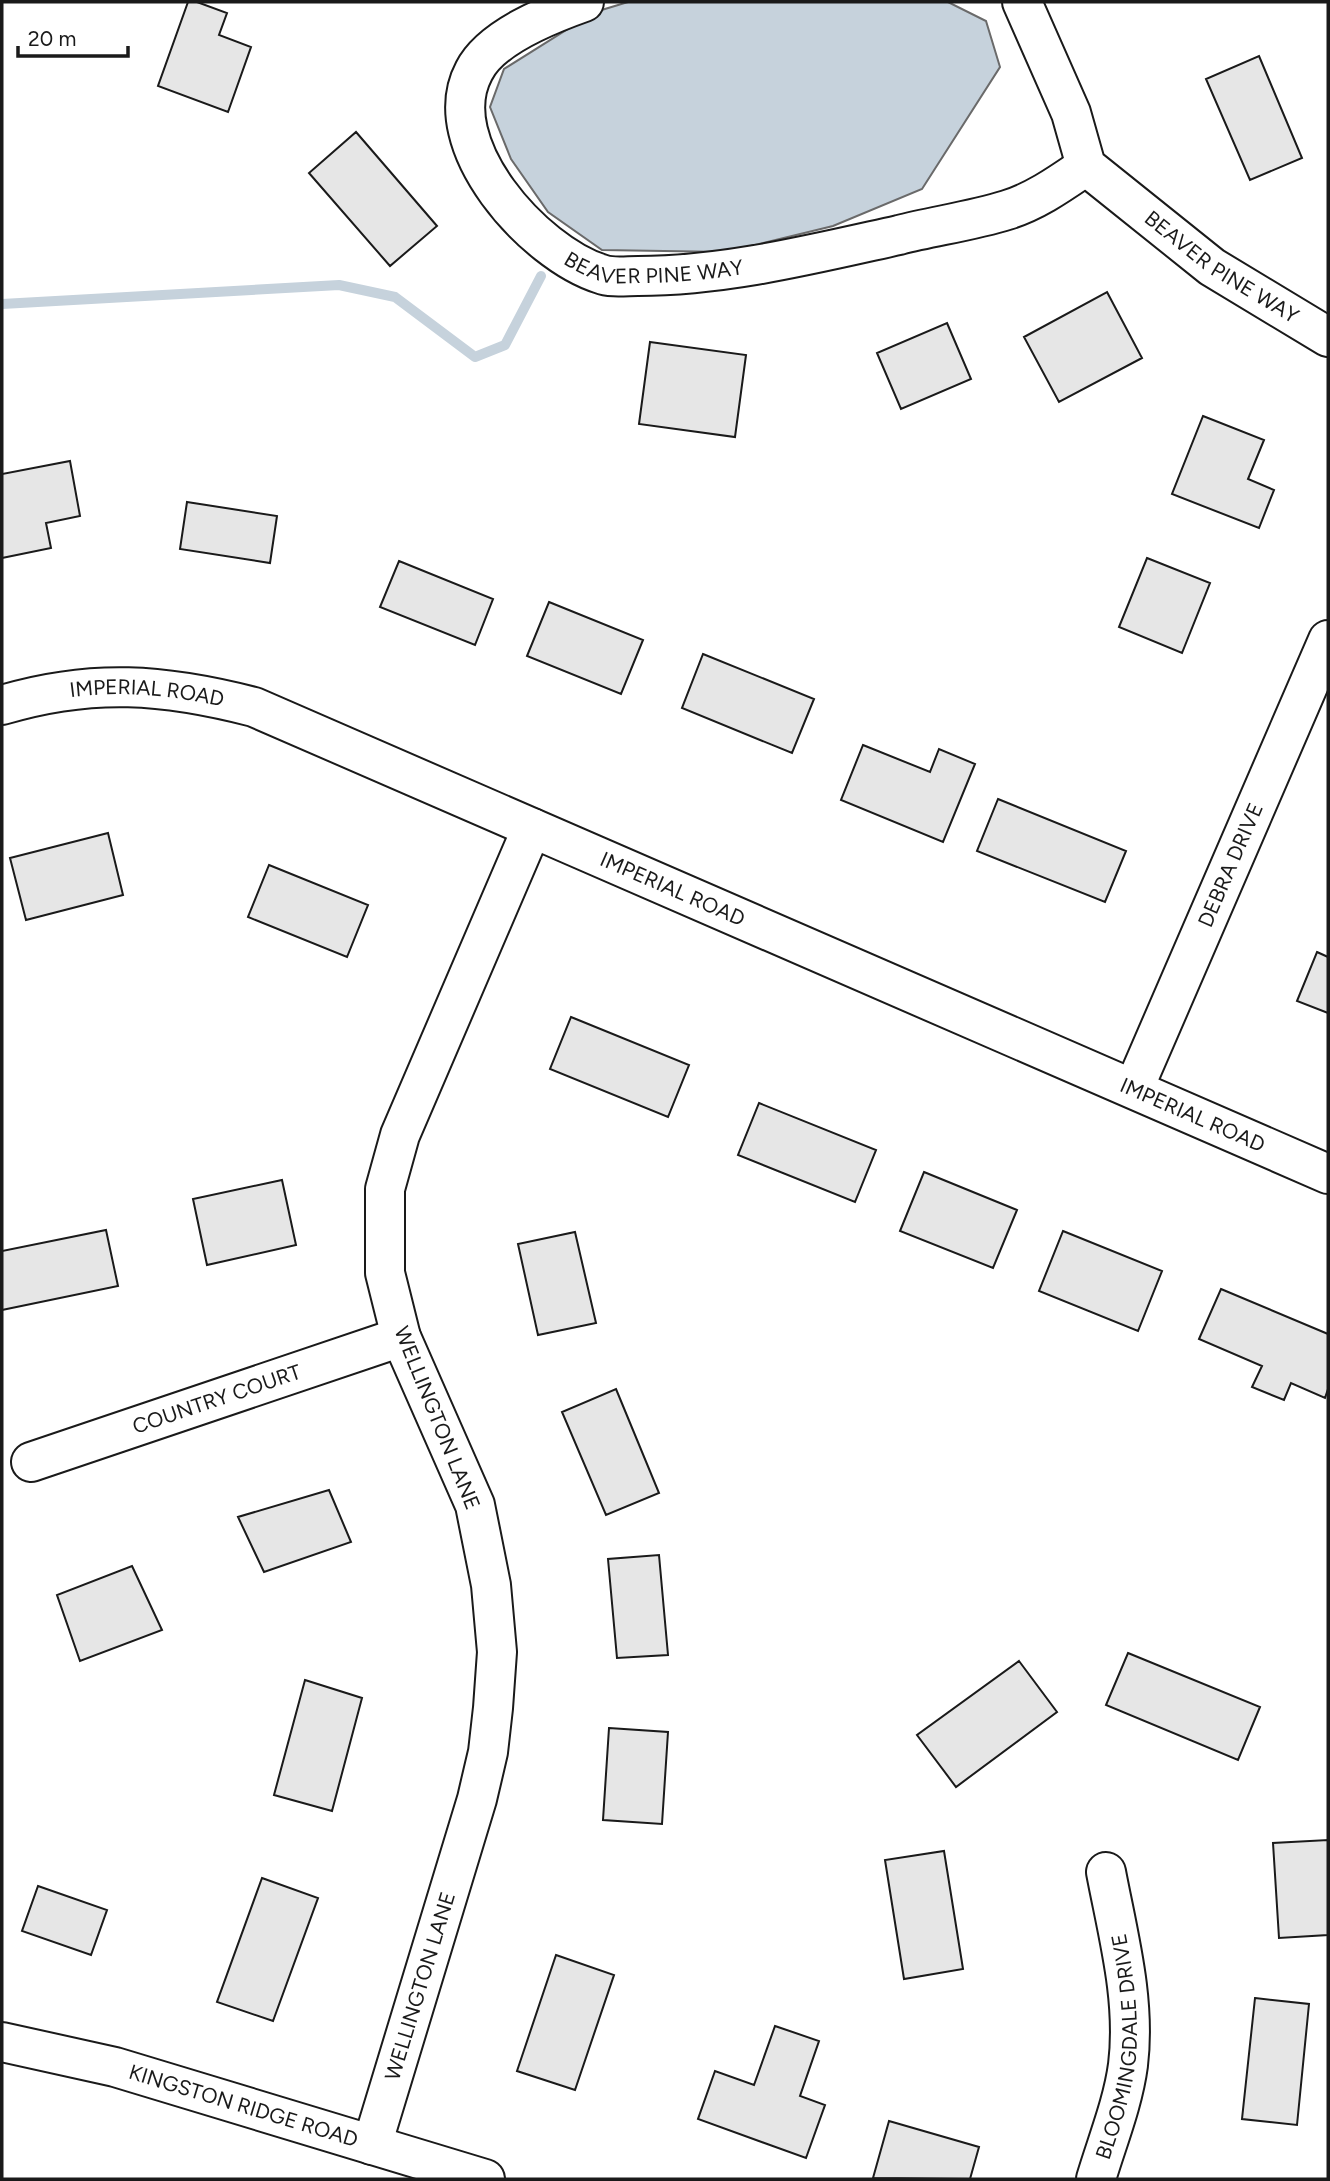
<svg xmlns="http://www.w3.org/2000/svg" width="1330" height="2181" font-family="Figtree,sans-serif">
<rect width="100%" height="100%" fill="#fff"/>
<!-- water -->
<path fill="#c6d2dc" stroke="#6a6a6a" stroke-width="2" d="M628,2H948L986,21L1000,67L922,189L833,226L726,252L602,250L548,212L511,159L490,107L504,69L595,12Z"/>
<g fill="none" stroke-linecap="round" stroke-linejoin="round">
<!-- stream -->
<path stroke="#c6d2dc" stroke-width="10" d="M2,304L339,285L395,297L475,357L505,345L541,276"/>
</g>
<!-- building -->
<path fill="#e6e6e6" stroke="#1a1a1a" stroke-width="2" d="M188,2H197L227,13L219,35L251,47L228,112L158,86Z
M1259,56L1302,158L1250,180L1206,79Z
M356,132L437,226L390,266L309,173Z
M1107,292L1142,358L1059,402L1024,337Z
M947,323L971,379L901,409L877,353Z
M650,342L746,355L735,437L639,424Z
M1203,416L1264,440L1248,479L1274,490L1259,528L1172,494Z
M70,461L80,516L46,523L51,548L2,558V474Z
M187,502L277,516L270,563L180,549Z
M1147,558L1210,583L1182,653L1119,627Z
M399,561L493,599L475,645L380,607Z
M549,602L643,640L621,694L527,656Z
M703,654L814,699L792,753L682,708Z
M863,745L930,772L939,749L975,764L943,842L841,800Z
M998,799L1126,851L1105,902L977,851Z
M108,833L123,895L26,920L10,858Z
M269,865L368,905L347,957L248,917Z
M1317,952L1328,957V1013L1297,1001Z
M571,1017L689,1065L668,1117L550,1069Z
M759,1103L876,1150L855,1202L738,1155Z
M924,1172L1017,1210L993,1268L900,1231Z
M282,1180L296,1245L207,1265L193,1199Z
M106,1230L118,1286L2,1310V1251Z
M1063,1231L1162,1271L1138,1331L1039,1291Z
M575,1232L596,1323L538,1335L518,1244Z
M1221,1289L1328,1334V1389L1325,1398L1291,1383L1284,1400L1252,1387L1262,1366L1199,1339Z
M616,1389L659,1493L606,1515L562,1412Z
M329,1490L351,1542L264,1572L238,1517Z
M659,1555L668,1655L617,1658L608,1559Z
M132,1566L162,1630L80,1661L57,1595Z
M1128,1653L1260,1707L1238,1760L1106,1705Z
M1019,1661L1057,1712L956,1787L917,1735Z
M305,1680L362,1698L332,1811L274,1795Z
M609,1728L668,1732L662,1824L603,1820Z
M1328,1840V1935L1279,1938L1273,1843Z
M944,1851L963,1969L904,1979L885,1860Z
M262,1878L318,1898L273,2021L217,2002Z
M38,1886L107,1910L91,1955L22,1931Z
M556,1955L614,1975L575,2090L517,2071Z
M1255,1998L1309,2004L1297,2125L1242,2119Z
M775,2026L819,2041L800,2096L825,2105L806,2158L698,2119L715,2071L754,2085Z
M889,2121L979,2147L970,2179L873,2178Z"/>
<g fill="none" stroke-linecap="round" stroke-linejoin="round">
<defs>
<g id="minor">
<path id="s1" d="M584,2C550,14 491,37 474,71C435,144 534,253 601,274C611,278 626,276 638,276C725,276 813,254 899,235C934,226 972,221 1007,210C1036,201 1061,183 1086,166"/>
<path id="s2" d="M1022,2L1071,113L1086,166L1212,267L1328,337"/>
<path id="s3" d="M2,705C92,678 165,684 254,707L1328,1174"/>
<path id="s4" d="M1134,1088L1328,640"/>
<path id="s5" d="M31,1462L401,1337"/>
<path id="s6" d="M2,2042L115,2067L485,2179"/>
<path id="s7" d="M372,2145L477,1799L488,1752L493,1708L497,1652L491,1585L475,1505L401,1337L385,1273V1189L400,1135L532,828"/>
<path id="s8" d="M1096,2179C1107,2142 1123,2103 1128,2065C1136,2000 1118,1935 1106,1872"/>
</g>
</defs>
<!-- minor casing -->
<use href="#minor" stroke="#1a1a1a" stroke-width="42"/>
<!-- minor -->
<use href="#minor" stroke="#fff" stroke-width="38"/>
</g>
<g text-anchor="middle" stroke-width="5" stroke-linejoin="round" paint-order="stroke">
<!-- street labels -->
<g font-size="21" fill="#1a1a1a" stroke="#fff">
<text dy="7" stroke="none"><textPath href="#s1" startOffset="448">BEAVER PINE WAY</textPath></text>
<text dy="7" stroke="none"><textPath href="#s2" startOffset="346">BEAVER PINE WAY</textPath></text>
<text dy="7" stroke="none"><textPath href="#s3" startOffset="147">IMPERIAL ROAD</textPath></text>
<text dy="7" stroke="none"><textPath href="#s4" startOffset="243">DEBRA DRIVE</textPath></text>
<text dy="7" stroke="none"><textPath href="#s3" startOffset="712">IMPERIAL ROAD</textPath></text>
<text dy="7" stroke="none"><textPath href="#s3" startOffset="1279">IMPERIAL ROAD</textPath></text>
<text dy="7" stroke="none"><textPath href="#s5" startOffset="196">COUNTRY COURT</textPath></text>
<text transform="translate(437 1418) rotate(68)" y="7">WELLINGTON LANE</text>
<text dy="7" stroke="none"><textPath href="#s7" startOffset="166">WELLINGTON LANE</textPath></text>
<text dy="7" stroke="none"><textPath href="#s8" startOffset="136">BLOOMINGDALE DRIVE</textPath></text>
<text dy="7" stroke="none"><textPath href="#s6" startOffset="250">KINGSTON RIDGE ROAD</textPath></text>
</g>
</g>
<!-- border -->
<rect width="1330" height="2181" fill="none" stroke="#1a1a1a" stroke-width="7"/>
<!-- scale -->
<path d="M18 46v10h110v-10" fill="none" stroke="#1a1a1a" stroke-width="3.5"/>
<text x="28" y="46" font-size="21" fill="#1a1a1a" stroke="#ffffff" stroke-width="5" paint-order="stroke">20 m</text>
</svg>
